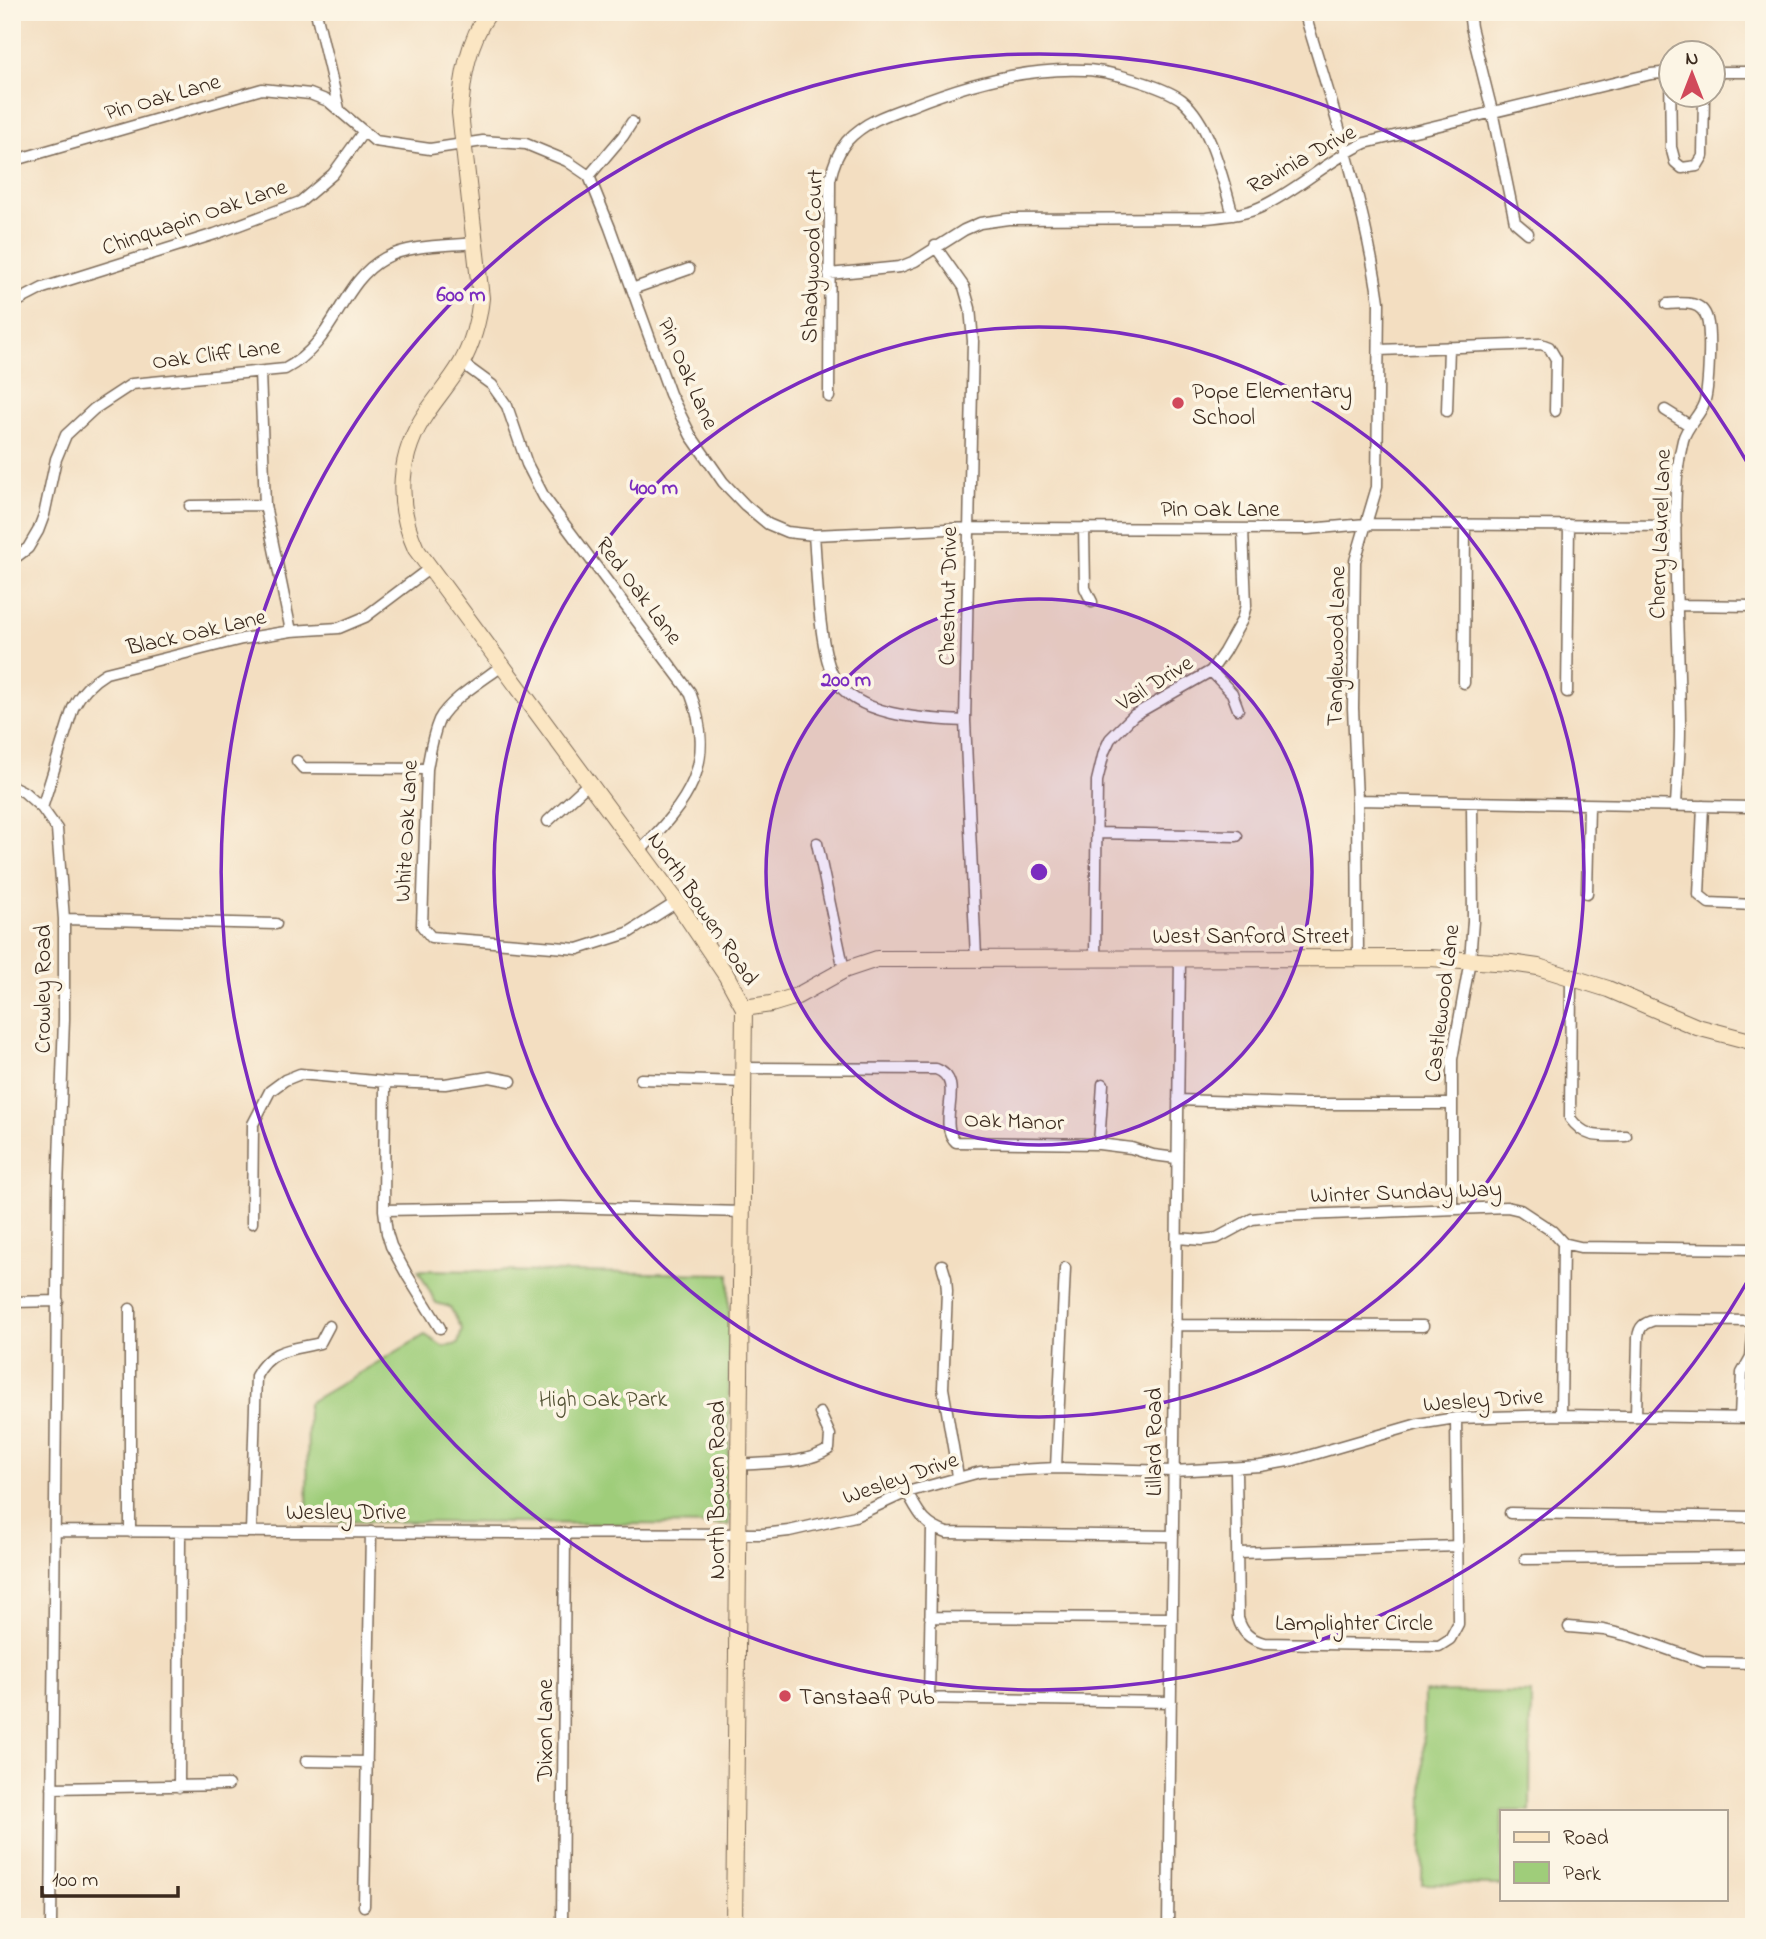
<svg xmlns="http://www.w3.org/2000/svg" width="1766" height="1939" font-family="'Indie Flower',sans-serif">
<rect width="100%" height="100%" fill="#fcf5e5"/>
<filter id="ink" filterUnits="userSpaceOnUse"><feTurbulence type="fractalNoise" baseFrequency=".0143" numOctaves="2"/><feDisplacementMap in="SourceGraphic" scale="14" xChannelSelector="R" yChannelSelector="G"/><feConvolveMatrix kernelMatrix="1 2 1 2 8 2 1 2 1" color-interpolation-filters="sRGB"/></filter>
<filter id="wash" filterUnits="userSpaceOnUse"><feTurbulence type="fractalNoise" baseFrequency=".00686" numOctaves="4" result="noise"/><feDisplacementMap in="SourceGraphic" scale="28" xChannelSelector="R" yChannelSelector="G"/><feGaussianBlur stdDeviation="1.57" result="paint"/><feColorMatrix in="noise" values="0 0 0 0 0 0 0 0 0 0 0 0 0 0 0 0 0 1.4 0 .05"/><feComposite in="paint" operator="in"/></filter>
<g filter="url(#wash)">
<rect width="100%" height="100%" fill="#f3dec1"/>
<!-- green -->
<path fill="#9fcd7a" stroke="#6d7c4c" stroke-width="2" d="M418,1270L729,1274V1525L307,1521L308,1403L425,1335L444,1347L458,1344L462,1329L450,1307L436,1303Z
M1424,1692L1531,1693L1530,1811H1502V1885L1422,1884Z"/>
</g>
<g filter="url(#ink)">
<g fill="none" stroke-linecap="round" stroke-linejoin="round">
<defs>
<path id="street" d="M316,12L339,109
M1301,12L1306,18C1334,111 1365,205 1379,302L1377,487L1355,561L1353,708L1357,800L1358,958
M1469,12L1471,27L1492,111L1515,222L1528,233
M12,24L14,12
M1670,72L1671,147L1675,162L1682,168L1697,166L1703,156L1704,94
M1714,72H1754
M12,161L262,89L310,94L328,101L375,141L430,149L483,141L526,144L567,161L589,176L610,228L670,394L691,436L723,482L745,505L768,524L787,532L814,535L970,528L1308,529L1366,524L1676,526
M589,176L623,136L632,122
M935,246L964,287L970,308L973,341L965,721L976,957
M829,274L900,267L915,261L964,230L980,223L1008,219L1206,218C1224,216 1244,215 1261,207C1298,190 1328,160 1365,143L1651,74L1672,72
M632,289L689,269
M12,304L43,288L215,234L300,202L333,174L364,131
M1667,304C1683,303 1702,300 1707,319C1711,333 1709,390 1704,403C1700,416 1687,425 1683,440C1672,484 1676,532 1676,577C1677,628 1680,680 1680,731C1680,756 1677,781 1676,805
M1379,350L1541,344L1549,347L1556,359L1555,411
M462,363L492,385L507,406L527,464L544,497L690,692C718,765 688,801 639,852
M260,372L265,505L291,631
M829,397L830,180C833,165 837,153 847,141C864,122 888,114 911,106C966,84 1027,67 1086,70C1110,71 1163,86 1182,100C1211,124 1223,180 1233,215
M1665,410L1689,425
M1447,411L1449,347
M190,506L265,505
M1084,528L1085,588L1092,602
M814,535C817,569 818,652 835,679C857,717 927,719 965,721
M12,560L28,548L38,531L44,515L56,459L66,435L94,409L132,384L285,369C337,342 339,283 385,258C411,244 447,246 476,243
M1677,605L1754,606
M503,665C485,679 449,700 439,720C432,736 430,753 427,769L422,926L431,937L578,949L628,933L677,902
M1211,671L1232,693L1238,709
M1464,683L1465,525
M1567,692L1569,525
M297,761L303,768L427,769
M12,786L24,792L42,808L57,829L64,919V1019L58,1189L51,1927
M1357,800L1751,807
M1703,806L1699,895L1709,903L1754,905
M42,808L73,708C81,692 91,682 106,673L242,639L291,631L339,628L365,617L430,568
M548,821L589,783
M1097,833L1237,836
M817,843L844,970
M1587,893L1589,806
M64,919L276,924
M1095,959L1097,781L1104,752L1110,739L1134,715L1211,671L1224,652L1242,620L1246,605L1243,529
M1571,978L1570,1118C1586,1140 1601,1136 1626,1136
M743,1068L936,1069C968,1081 935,1122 956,1142L1099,1144L1131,1148L1153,1155L1176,1158
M641,1079L743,1082
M385,1082L384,1210L387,1233L391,1246L407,1275L440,1328
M1178,1100L1299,1104H1451
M1099,1144L1103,1084
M1452,1209V1059L1470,960L1473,921L1472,803
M384,1210L561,1207L742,1212
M252,1223L253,1124L270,1091L285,1080L300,1074L385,1082L445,1084L490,1077L511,1081
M1178,1238L1202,1240L1217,1238L1252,1219L1279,1216L1507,1207L1520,1210L1552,1231L1563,1243L1580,1247L1754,1249
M942,1265L946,1278L947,1291L943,1388L958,1476
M12,1302L58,1301
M130,1309V1532
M1175,1325L1423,1326
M1561,1415L1563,1243
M1636,1415L1638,1338C1639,1326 1644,1323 1655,1320L1754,1321
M1740,1417L1742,1373L1751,1357L1754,1325
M739,1465C767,1462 806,1465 829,1449L830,1435L820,1413
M1056,1468L1065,1268
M1236,1468L1238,1618C1242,1632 1249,1639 1264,1643L1439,1646L1450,1639L1458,1624L1456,1418
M907,1492C919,1513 923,1525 947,1533L1173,1536
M1510,1513L1754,1517
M55,1531L763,1534L789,1531L855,1516L907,1492L980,1472L1056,1468L1174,1471L1260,1466L1294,1460L1418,1424L1456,1418L1561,1415L1754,1418
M251,1532L256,1376C271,1348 291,1350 320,1343L329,1326
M1239,1553L1458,1546
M1525,1559L1754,1557
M930,1617L1172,1618
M1569,1627L1604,1630L1633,1637L1704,1662L1754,1663
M911,1698L1171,1702
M929,1699L932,1528
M306,1761L367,1762
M179,1787L180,1532
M52,1788L228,1785
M364,1906L371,1532
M562,1927L565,1533
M1168,1927L1180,958"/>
<path id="secondary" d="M489,12C468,41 462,78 460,113L481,298C479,319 472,345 461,364C451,381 438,396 427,412C398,454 395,503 416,549L677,902L726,975L744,1008L734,1927
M744,1008L771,1004L797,996L844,970L877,959L1429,958L1511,963L1538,967L1608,989L1697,1027L1754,1042"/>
</defs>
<!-- street casing -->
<use href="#street" stroke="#7b6957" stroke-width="13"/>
<!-- secondary casing -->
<use href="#secondary" stroke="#7b6957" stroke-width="18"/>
<!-- street -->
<use href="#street" stroke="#fff" stroke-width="10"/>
<!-- secondary -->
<use href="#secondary" stroke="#fbe6c3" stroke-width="16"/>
</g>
</g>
<!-- distance rings -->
<circle cx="1039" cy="872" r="273" fill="#7b2cbf" fill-opacity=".12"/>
<g fill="none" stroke="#7b2cbf" stroke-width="3.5">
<circle cx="1039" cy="872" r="273"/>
<circle cx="1039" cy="872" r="545"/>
<path d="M1751 1275A818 818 0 1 1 1751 469"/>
</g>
<!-- markers -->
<g fill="#d1495b" stroke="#fcf5e5" stroke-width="2.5">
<circle cx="1178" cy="403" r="7"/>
<circle cx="785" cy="1696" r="7"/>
</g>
<g text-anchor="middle" stroke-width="7" stroke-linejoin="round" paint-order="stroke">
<!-- street labels -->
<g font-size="23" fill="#3b2a1e" stroke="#fcf5e5">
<text transform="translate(162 96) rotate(-16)" y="8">Pin Oak Lane</text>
<text transform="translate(1301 158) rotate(-29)" y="8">Ravinia Drive</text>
<text transform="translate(194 216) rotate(-19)" y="8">Chinquapin Oak Lane</text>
<text transform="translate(811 256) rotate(-88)" y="8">Shadywood Court</text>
<text transform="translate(216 353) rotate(-7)" y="8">Oak Cliff Lane</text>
<text transform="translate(689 373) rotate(66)" y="8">Pin Oak Lane</text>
<text x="1220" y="516">Pin Oak Lane</text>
<text transform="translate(1659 534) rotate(-88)" y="8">Cherry Laurel Lane</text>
<text transform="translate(640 590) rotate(53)" y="8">Red Oak Lane</text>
<text transform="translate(947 596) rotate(-89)" y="8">Chestnut Drive</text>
<text transform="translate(196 631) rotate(-13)" y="8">Black Oak Lane</text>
<text transform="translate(1335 646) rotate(-89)" y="8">Tanglewood Lane</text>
<text transform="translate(1154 682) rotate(-32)" y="8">Vail Drive</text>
<text transform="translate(405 831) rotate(-87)" y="8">White Oak Lane</text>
<text transform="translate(704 908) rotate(56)" y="8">North Bowen Road</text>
<text x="1251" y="943">West Sanford Street</text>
<text transform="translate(42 989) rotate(-90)" y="8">Crowley Road</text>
<text transform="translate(1441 1003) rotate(-83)" y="8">Castlewood Lane</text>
<text transform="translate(1014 1120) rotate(2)" y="8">Oak Manor</text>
<text transform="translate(1406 1191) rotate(-2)" y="8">Winter Sunday Way</text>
<text transform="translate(1483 1399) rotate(-4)" y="8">Wesley Drive</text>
<text transform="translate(1153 1442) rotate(-90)" y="8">Lillard Road</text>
<text transform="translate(900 1477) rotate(-19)" y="8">Wesley Drive</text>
<text transform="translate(716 1490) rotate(-90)" y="8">North Bowen Road</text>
<text x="346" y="1519">Wesley Drive</text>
<text x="1354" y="1630">Lamplighter Circle</text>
<text transform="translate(544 1730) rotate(-90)" y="8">Dixon Lane</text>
</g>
<!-- poi labels -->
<g font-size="23" fill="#3b2a1e" stroke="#fcf5e5" text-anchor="start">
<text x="1192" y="398">Pope Elementary<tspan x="1192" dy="26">School</tspan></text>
<text x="799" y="1704">Tanstaafl Pub</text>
</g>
<!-- park labels -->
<g font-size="23" fill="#545335" stroke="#fcf5e5">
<text x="603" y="1406">High Oak Park</text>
</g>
</g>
<circle cx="1039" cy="872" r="10" fill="#7b2cbf" stroke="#fcf5e5" stroke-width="3.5"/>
<g font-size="21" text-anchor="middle" font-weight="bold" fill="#7b2cbf" stroke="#fcf5e5" stroke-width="7" stroke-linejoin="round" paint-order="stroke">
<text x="461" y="301">600 m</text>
<text x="654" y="494">400 m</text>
<text x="846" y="686">200 m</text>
</g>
<!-- margin -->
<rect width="1766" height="1939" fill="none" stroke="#fcf5e5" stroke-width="42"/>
<!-- legend -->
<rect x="1500" y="1810" width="228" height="91" fill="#fcf5e5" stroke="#afa495" stroke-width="2"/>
<rect x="1514" y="1832" width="35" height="10" fill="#fbe6c3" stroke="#afa495" stroke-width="2"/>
<text x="1563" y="1844" font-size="21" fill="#3b2a1e">Road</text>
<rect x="1514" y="1862" width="35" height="21" fill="#9fcd7a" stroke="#afa495" stroke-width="2"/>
<text x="1563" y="1880" font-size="21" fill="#3b2a1e">Park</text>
<!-- north arrow -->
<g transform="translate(1692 74)"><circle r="33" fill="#fcf5e5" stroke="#afa495" stroke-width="2"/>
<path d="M0-5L12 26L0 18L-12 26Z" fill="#d1495b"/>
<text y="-10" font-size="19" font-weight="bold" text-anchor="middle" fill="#3b2a1e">N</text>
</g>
<!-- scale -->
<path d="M42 1886v10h136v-10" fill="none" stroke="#3b2a1e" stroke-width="3.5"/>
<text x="52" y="1886" font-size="21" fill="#3b2a1e" stroke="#fcf5e5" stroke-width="5" paint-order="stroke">100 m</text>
</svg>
